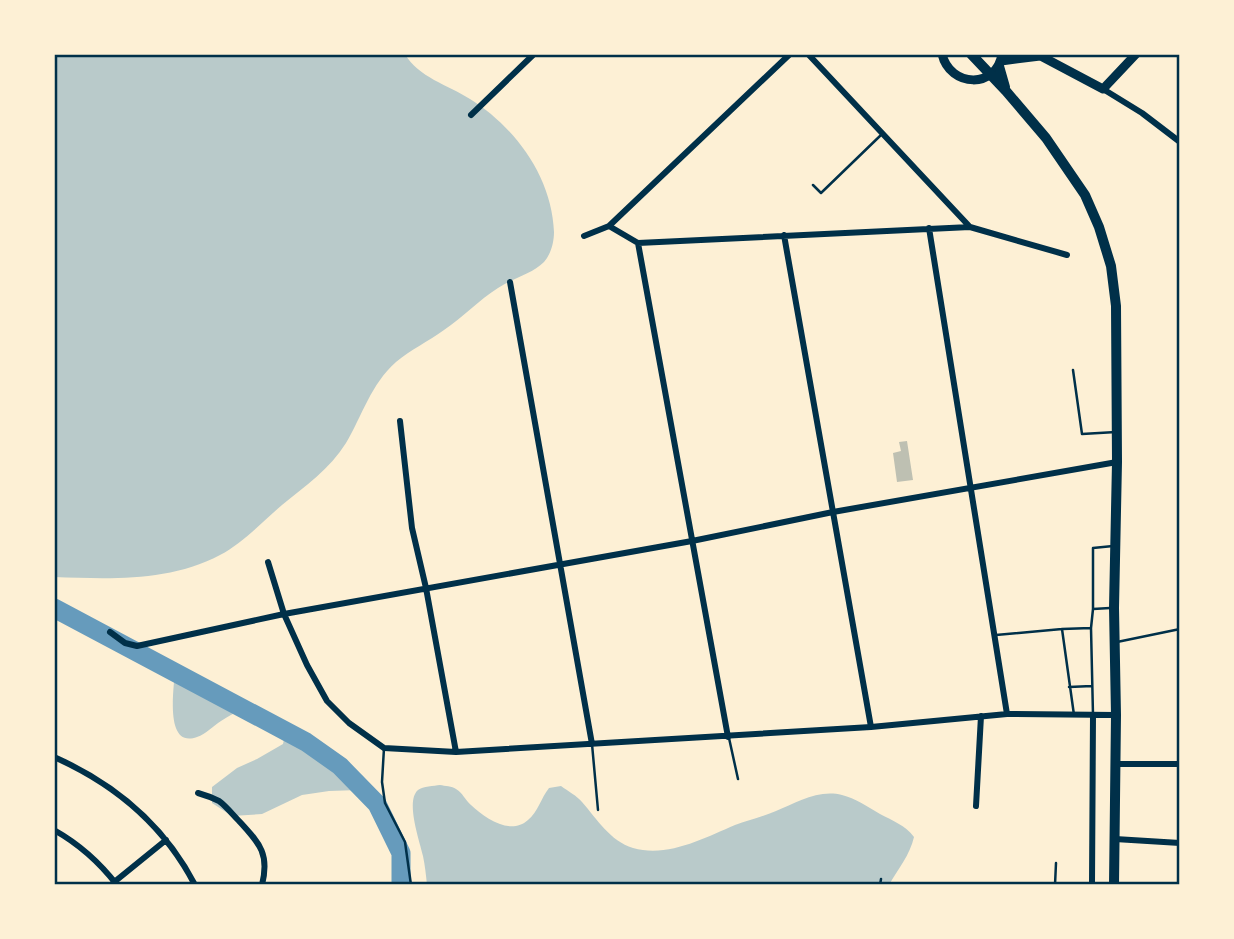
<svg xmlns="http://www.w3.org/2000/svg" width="1234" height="939" font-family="'Roboto Serif',serif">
<rect width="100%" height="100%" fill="#fdf0d5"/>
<!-- green -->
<path fill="#b9caca" d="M54,54H405C418,77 448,85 470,99C515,127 552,177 554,232C554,242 551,254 544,262C532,274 513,278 498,288C479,300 463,317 444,330C429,341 410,350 396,362C371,384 362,416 346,443C330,469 305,486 282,505C262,522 243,543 220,555C169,582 110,579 54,577Z
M175,671L245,707C237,712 228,716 221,721C213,726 206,734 197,737C164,749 174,688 175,671Z
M286,729C318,747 336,761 359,790L329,791L302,795L262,814L232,816L212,803V787L237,768L257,759L283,744Z
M440,785C445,786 452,786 456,789C462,792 466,801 471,805C485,818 510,836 528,820C538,812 541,798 549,788L561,786C568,791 577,796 582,802C597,819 610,841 633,848C668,858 704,838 735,825C748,820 762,817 776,811C796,803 818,789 842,795C855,798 868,807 880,814C893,821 905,825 914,837C910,855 898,869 889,885H427C426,875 425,866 423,856C420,842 405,801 418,790C423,786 434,786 440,785Z"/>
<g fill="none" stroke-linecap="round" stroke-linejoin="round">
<!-- river -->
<path stroke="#669bbc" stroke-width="19" d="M54,608L306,742L340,766L377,804L401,853V885"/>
</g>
<!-- building -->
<path fill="#bec0b2" d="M907,441L913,480L897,482L893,453L901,451L899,442Z"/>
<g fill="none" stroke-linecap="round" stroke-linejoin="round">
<!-- service -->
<path stroke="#003049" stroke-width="2.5" d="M813,185L821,193L881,135
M1073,370L1082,434L1116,432
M1093,609V548L1113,546
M996,635L1062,629
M1117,642L1180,629
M1069,687L1092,686
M1074,715L1062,629L1091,628
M1093,715L1091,628L1093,609L1110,608
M729,738L738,779
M592,744L598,810
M384,748L382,782L385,803L405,842L411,885
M880,885L881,879
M1055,885L1056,863"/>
<!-- minor -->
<path stroke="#003049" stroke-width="6" d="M808,54L970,227L1067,255
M1103,89L1142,113L1180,142
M471,115L534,54
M609,226L638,243L970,227
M929,228L1007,714
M784,235L871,727
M584,236L609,226L790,54
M638,243L728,737
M510,282L592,744
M400,421L412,528L426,588L456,752
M268,562L284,614L307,665L327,701L349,723L384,748L456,752L871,727L1007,714L1116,715
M110,632L125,643L137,646L284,614L692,541L833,512L1117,462
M54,757C115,784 164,825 195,885
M1115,764H1180
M198,793C205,795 213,798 219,801C226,806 233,815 239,821C259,843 270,853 262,885
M976,806L981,716
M54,830C79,844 100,863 117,885
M1115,839L1180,843
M113,883L166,840
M1092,885L1093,715"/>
<!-- secondary -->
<path stroke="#003049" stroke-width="9" d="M942,54C950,88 997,89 1002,54
M1037,54L1103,89L1136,54
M1001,61L1040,56"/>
<!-- trunk -->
<path stroke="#003049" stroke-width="10" d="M971,54L1006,91L1046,138L1085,195L1099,227L1111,266L1116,306L1117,462L1114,608L1116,715L1114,885
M999,66L1005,87"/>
</g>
<!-- border -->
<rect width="1234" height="939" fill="none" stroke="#fdf0d5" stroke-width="112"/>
<rect x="56" y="56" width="1122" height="827" fill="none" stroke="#003049" stroke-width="2.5"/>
</svg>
